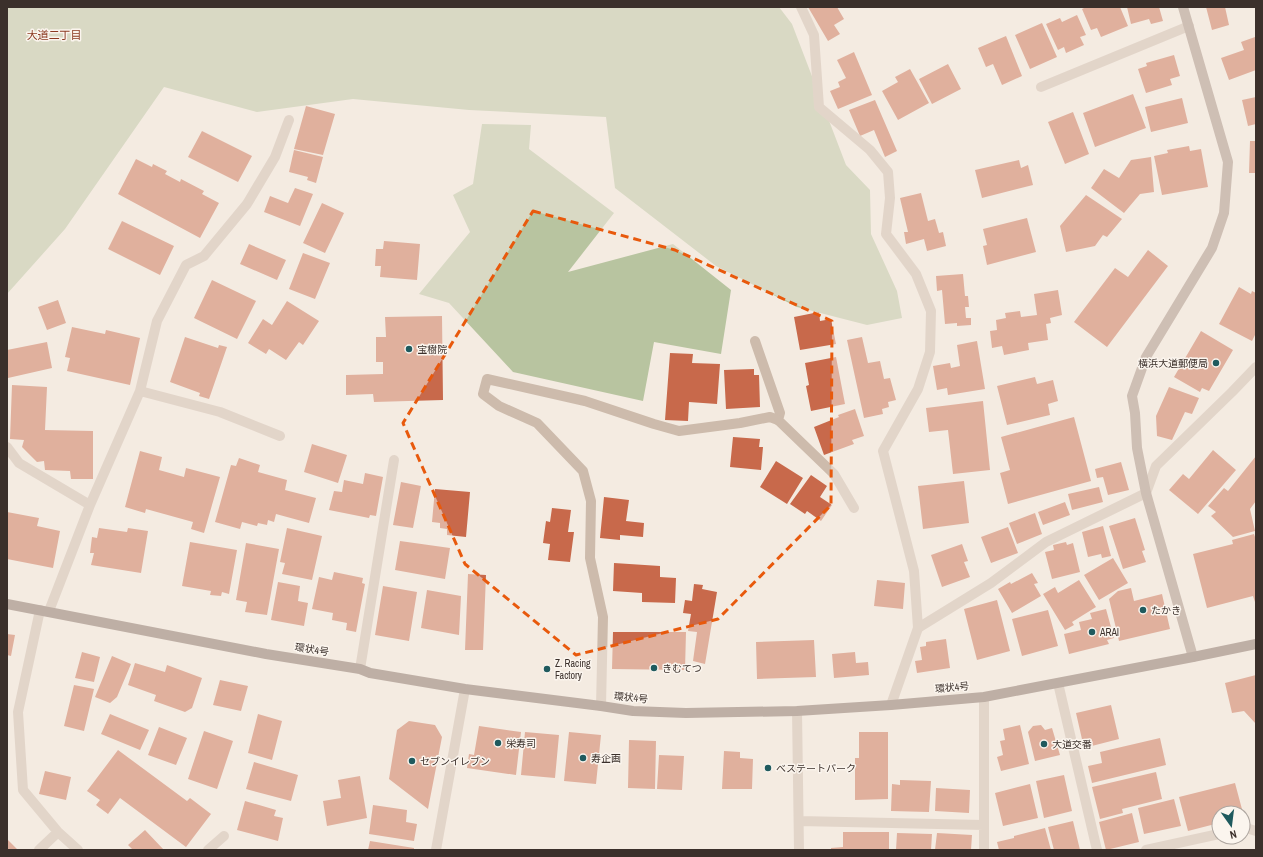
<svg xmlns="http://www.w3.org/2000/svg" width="1263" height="857" font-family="'Archivo Narrow','Noto Sans JP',sans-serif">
<rect width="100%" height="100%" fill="#f4ebe1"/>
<!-- green -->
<path fill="#b8c4a0" d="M7,7H779L792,24L846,165L870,190L871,234L897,291L902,318L867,325L797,307L716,266L615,188L606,117L469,110L353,99L257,112L164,87L65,229L7,294Z
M482,124L531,125L529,149L614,213L568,272L673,244L731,290L721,354L654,342L643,401L513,372L449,303L419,294L470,232L453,195L473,184Z"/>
<!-- building -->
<path fill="#c8694b" d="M808,7H837L844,19L834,25L840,34L828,41Z
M1086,7H1120L1128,26L1101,37L1097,28L1091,30L1082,9Z
M1127,7H1159L1163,21L1151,24L1149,19L1131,24Z
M1206,7H1225L1229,25L1212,30Z
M1077,15L1086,35L1080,37L1084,45L1066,53L1064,47L1058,50L1046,24L1060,18L1062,22Z
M1042,23L1057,57L1030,69L1015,35Z
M1006,36L1022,76L1002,85L993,64L986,67L978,48Z
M1255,37L1256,39V70L1229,80L1221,58L1244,50L1241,42Z
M854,52L872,95L838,109L830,91L840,87L838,82L846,78L837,60Z
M1174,55L1180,76L1170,79L1172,85L1146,93L1138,69L1147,66L1146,63Z
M948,64L961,89L932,104L919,79Z
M910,69L929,103L898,120L882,91L898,82L895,77Z
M1133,94L1146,128L1095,147L1083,113Z
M1256,97V124L1248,126L1242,100Z
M1182,98L1188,123L1151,132L1145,107Z
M875,100L897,151L885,157L874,130L860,136L849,110Z
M306,106L335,114L323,155L294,149Z
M1073,112L1089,154L1065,164L1048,122Z
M202,131L252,156L238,182L188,157Z
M1250,141H1256V173H1249Z
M1189,146L1190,151L1201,149L1208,187L1162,195L1154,156L1168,153L1167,150Z
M294,150L323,157L316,183L307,180L308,177L289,172Z
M1151,157L1154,192L1140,194L1124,213L1091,188L1104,169L1119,178L1131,160Z
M136,159L152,167L153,164L167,171L165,174L180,182L181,179L204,191L202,194L219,203L200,238L118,194Z
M1019,160L1021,168L1028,165L1033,185L982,198L975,170Z
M295,188L313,194L300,226L264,212L270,196L288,203Z
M921,193L928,221L935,219L939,233L943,232L946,246L927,251L924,239L906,244L904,232H908L900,198Z
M1086,195L1122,219L1107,237L1103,235L1095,246L1066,252L1060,226Z
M322,203L344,213L325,253L303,243Z
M1027,218L1036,252L987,265L983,246L987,245L983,229Z
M122,221L174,246L160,275L108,249Z
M384,241L420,244L417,280L380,277L381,266H375L376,249H383Z
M249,244L286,260L277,280L240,264Z
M1148,250L1168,266L1107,347L1074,322L1115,268L1128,277Z
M303,253L330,263L315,299L289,289Z
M963,274L965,296H968L969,307H965L966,318H971V325L957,326V323L945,324L942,290L937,291L936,276Z
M212,280L256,301L237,339L194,318Z
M1239,287L1251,294L1252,291L1256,293V333L1252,341L1219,324Z
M1058,290L1062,315L1050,318L1051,323L1046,324L1048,340L1028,343L1029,350L1004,355L1002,346L992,348L990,331L997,330L996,320L1006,318L1005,313L1020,311L1021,317L1037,315L1034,294Z
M58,300L66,323L47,330L38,307Z
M287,301L319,321L303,345L299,342L286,360L269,349L266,354L248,343L263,319L272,325Z
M819,312L820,321L831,319L836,344L800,350L794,317Z
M442,316L443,400L374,402L373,394L346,395V375L383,374V362H376V337H386L385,317Z
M72,327L105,334L106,330L140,338L130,385L67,371L70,358L65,357Z
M1201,331L1233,350L1209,391L1202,388L1200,392L1174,377Z
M185,337L218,348L219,345L227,347L209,399L199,396L200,393L170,382Z
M862,337L868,363L880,361L884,379L890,378L896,400L888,402L889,407L882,409L883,414L864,418L847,340Z
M977,341L985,389L948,395L947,388L937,390L933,366L950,363L951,368L960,366L957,345Z
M47,342L52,368L8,378L7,371V350Z
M670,353L693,354L692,363L720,364L717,404L689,402L688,421L665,420Z
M836,357L845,404L811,411L806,386L809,385L805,363Z
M754,369V375H759L760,407L726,409L724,370Z
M1035,377L1037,384L1053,380L1058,401L1048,404L1050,415L1007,425L997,386Z
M12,385L47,387L45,430L93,431V479H71L70,471L45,470L44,461L37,462L22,447L24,440L10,439Z
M1169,387L1199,398L1192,414L1185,412L1172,440L1157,436L1156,416Z
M983,401L990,470L953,474L948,430L929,432L926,408Z
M855,409L864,436L852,440L854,444L824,455L814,427L839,417L838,415Z
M1074,417L1091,481L1008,504L1000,473L1010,470L1001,437Z
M733,437L760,439L759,447H763L761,470L730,467Z
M312,444L347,455L338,483L304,472Z
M1213,450L1236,470L1198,514L1169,490L1183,474L1189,479Z
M140,451L162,457L159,470L184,477L186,468L220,477L204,533L191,529L193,522L146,509L145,513L125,507Z
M1256,456V501L1250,509L1255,531L1233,537L1211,516L1216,512L1208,506L1224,488L1228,491Z
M239,458L260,465L258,472L287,480L285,490L316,498L309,523L276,514L274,522L268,520L267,525L258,523L257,526L242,522L240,529L215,522L231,465L236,466Z
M776,461L803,478L787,504L760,487Z
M1121,462L1129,490L1108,495L1103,477L1097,478L1095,469Z
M365,473L383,477L376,516L370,515L369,518L329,510L334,491L342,492L344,480L363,484Z
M811,475L827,486L820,497L832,505L821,521L807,511L805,514L790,504Z
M964,481L969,523L923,529L918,486Z
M401,482L421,486L413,528L393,525Z
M1099,487L1103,502L1072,510L1068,494Z
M435,489L470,492L466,537L447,535V529L440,528V523L432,522Z
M604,497L629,500L626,521L644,523L643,537L620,535V540L600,538Z
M1065,502L1070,515L1043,525L1038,512Z
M552,508L571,510L568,532H574L570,562L548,560L550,544L543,543L546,521L550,522Z
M7,512L39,518L37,526L60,531L53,568L7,559Z
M1035,513L1042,534L1017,544L1009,523Z
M1135,518L1145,550L1142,551L1146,562L1123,569L1109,526Z
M1103,526L1111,556L1102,558L1101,554L1088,557L1082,532Z
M1008,527L1018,553L991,563L981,537Z
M99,528L127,532L128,528L148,531L141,573L91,565L94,553H90L92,537L97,538Z
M287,528L322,536L312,580L282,574L285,563L280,562Z
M1254,534L1256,540V605L1253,596L1207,608L1193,554L1233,544L1232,540Z
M400,541L450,548L445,579L395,570Z
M190,542L237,550L229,594L222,592L221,596L210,595L211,591L182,586Z
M1066,542L1067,545L1073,543L1080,572L1052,579L1045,552L1054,550L1053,545Z
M246,543L279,549L267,615L245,612L247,602L236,600Z
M962,544L968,561L964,562L970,577L942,587L931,555Z
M1113,558L1128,583L1099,600L1084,575Z
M614,563L660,566V577L676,578L675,603L642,602V593L613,591Z
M334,572L363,578L362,583L365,584L356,632L346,630L347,623L332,620L333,613L312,609L319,577L332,580Z
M1032,573L1038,583L1034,584L1041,596L1012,613L998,589L1010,582L1011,584Z
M468,574L486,575L483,650H465Z
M877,580L905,583L903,609L874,606Z
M1079,580L1096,607L1072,622L1074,625L1065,630L1043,594L1055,587L1058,593Z
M278,582L300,586L298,601L308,603L304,626L271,620Z
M694,584L703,585L702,589L717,592L705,664L693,661L697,632L688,631L691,614L683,613L685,600L692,601Z
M383,586L417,592L409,641L375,635Z
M1131,588L1134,601L1162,594L1170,629L1119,641L1109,599L1118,591Z
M427,590L461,596L459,635L421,628Z
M997,600L1010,651L977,660L964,609Z
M1106,609L1114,638L1107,640L1109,644L1069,654L1064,634L1081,630L1079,622L1092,619L1090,613Z
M1048,610L1058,646L1022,656L1012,619Z
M613,632H686L685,670L612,669Z
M7,634L15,635L11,656L7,655Z
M946,639L950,668L917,673L915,661L922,660L920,647L926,646V642Z
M814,640L816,677L757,679L756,642Z
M82,652L100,657L94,682L75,678Z
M855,652L856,663L868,662L869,675L834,678L832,654Z
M112,656L131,664L117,697L110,703L95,697Z
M135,663L165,672L167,665L202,678L192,708L185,712L154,701L156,695L128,685Z
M1256,675V724L1244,711L1232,713L1225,683Z
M220,680L248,686L241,711L213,705Z
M74,685L94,689L84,731L64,726Z
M1111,705L1119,739L1084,748L1076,713Z
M110,714L149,730L140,750L101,734Z
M258,714L282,721L272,760L248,753Z
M409,721L435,725L442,737L428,809L389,779L397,730Z
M1020,725L1029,764L1001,771L997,757L1003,755L1000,741L1005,740L1003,729Z
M1041,725L1045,730L1052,728L1060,755L1035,761L1028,732L1033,726Z
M479,726L521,732L516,775L467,768L469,754L474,755Z
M159,727L187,738L176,765L148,755Z
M204,731L233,741L217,789L188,779Z
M525,732L559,735L555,778L521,775Z
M569,732L601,735L596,784L564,781Z
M859,732H888V799L855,800V758H859Z
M1160,738L1166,765L1092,783L1088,766L1102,763L1100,752Z
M629,740L656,741L655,789L628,788Z
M118,750L187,801L190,798L211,814L186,847L120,798L108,814L96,805L100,800L87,791Z
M724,751L740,752V758L753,759L752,789H722Z
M659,755L684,756L682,790L657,789Z
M254,762L298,775L291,801L246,789Z
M45,771L71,777L66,800L39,794Z
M1156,772L1162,799L1122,809L1123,813L1100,819L1092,787Z
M1064,775L1072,811L1044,818L1036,781Z
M360,776L367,818L327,826L323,801L341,798L338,780Z
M900,780L931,781L929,812L891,811L892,784L900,785Z
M1235,783L1243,813H1219V823L1188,831L1179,797Z
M1030,784L1038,818L1003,826L995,793Z
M936,788L970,790L969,813L935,811Z
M1174,799L1181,826L1144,834L1138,808Z
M245,801L276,810L274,816L283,818L278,841L237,830Z
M373,805L407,810L406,822L417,824L414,841L369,834Z
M1132,813L1139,842L1106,850L1099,822Z
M1073,821L1080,850H1054L1048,827Z
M1045,828L1051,850H999L997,842L1014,838V836Z
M145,830L164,850H131L132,849L128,845Z
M843,832H889V850H831V848L843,847Z
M897,833L932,834L931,850H896Z
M937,833L972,835L971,850H935Z
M7,839L18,850H7Z
M370,841L414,848V850H368Z"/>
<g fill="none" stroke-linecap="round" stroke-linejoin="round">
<!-- lane -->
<path stroke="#cdbbac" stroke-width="10" d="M755,341L780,413L778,420L834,474L854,508
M140,391L220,412L280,436
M7,447L19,463L90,505
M49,611L90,505L140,391L157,321L186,265L204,256L247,204L275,157L289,120
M918,628L991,583L1046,542L1146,493L1156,466L1232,392L1256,367
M360,669L394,460
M208,850L224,836"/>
<!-- street -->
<path stroke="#cdbbac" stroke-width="10" d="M801,7L814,35L819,107L870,150L888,172L890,198L886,234L916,274L931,311L930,352L918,389L883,451L914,571L918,628L891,705
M1041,87L1189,26
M40,610L18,712L23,790L58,832L78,850
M1058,683L1097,850
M984,697V850
M601,706L603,617L590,558L591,501L583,471L537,423L499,406L483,394L487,379L585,401L654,424L679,431L740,423L770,417L778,420
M797,711L799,850
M799,821L984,825
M1243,828H1246L1256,831
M39,850L58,832
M436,850L465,689
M1146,850L1219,834"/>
<!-- secondary -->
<path stroke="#a18a7d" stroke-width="10" d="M1183,7L1228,162L1224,213L1212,248L1146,357L1132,396L1135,413L1137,448L1146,493L1193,657"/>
<!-- primary -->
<path stroke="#7d675c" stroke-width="10" d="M7,604L266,654L360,669L370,673L465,689L601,706L633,711L686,713L797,711L891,705L984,697L1193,657L1256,644"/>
</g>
<!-- marked area -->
<path d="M0 0H1263V857H0ZM533,211L675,250L832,321L831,505L718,619L576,655L465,564L403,423Z" fill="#f4ebe1" fill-opacity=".55" fill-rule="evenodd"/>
<path fill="none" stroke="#e8590c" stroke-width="3" stroke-dasharray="8 5" stroke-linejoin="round" d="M533,211L675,250L832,321L831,505L718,619L576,655L465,564L403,423Z"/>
<!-- markers -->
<g fill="#1f5a5e" stroke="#fbf5ee" stroke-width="1.5">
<circle cx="409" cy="349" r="4"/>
<circle cx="1216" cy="363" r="4"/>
<circle cx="1143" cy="610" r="4"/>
<circle cx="1092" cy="632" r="4"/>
<circle cx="654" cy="668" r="4"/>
<circle cx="547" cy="669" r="4"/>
<circle cx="498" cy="743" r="4"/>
<circle cx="1044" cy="744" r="4"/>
<circle cx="583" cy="758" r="4"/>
<circle cx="412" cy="761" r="4"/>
<circle cx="768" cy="768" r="4"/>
</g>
<g text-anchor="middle" stroke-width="3" stroke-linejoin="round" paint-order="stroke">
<!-- poi labels -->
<g font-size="10" fill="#3b302b" stroke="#fbf5ee" text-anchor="start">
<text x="417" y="353">宝樹院</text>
<text x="1208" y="367" text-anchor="end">横浜大道郵便局</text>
<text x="1151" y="614">たかき</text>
<text x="1100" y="636">ARAI</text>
<text x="555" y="667">Z. Racing<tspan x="555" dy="12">Factory</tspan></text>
<text x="662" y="672">きむてつ</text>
<text x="506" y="747">栄寿司</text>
<text x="1052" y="748">大道交番</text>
<text x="591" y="762">寿企画</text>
<text x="420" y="765">セブンイレブン</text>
<text x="776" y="772">べステートパーク</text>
</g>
<!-- street labels -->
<g font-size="10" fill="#3b302b" stroke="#fbf5ee">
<text transform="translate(312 649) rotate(9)" y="4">環状4号</text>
<text transform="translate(952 687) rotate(-5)" y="4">環状4号</text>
<text transform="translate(631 697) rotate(6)" y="4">環状4号</text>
</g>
<!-- neighbourhood labels -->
<g font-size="11" fill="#8c3b22" stroke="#fbf5ee">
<text x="54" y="39">大道二丁目</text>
</g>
</g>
<!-- border -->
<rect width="1263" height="857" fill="none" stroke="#3b302b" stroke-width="16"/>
<!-- north arrow -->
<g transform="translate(1231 825) rotate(166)"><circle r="19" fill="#fbf5ee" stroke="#aea6a0"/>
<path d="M0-3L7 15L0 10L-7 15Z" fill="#1f5a5e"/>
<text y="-6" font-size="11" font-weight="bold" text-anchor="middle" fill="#3b302b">N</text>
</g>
</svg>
